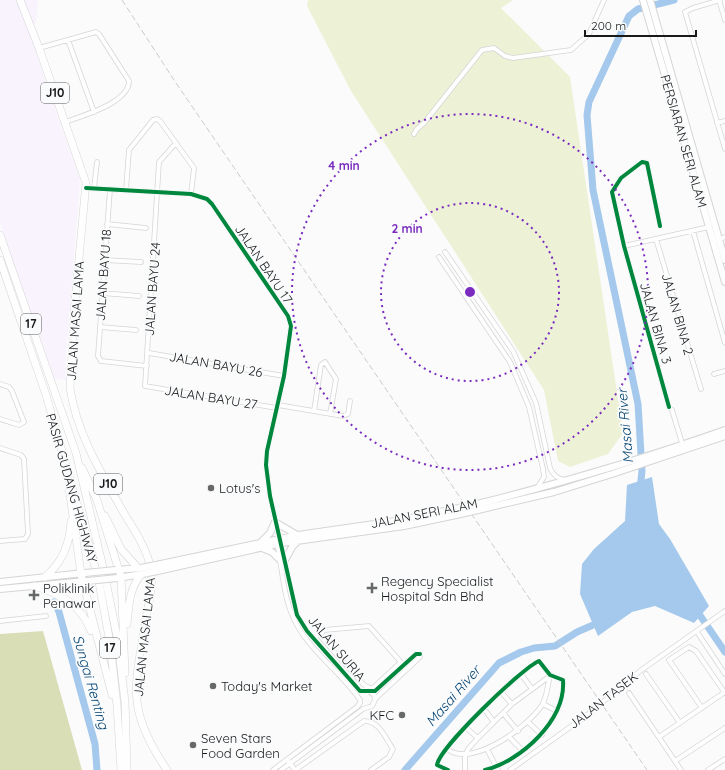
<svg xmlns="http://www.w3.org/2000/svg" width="725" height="770" font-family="Quicksand,sans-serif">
<rect width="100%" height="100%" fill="#fbfbfb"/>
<!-- industrial -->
<path fill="#f8f3fd" d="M0,0H38L36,23L27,27L80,180L65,370L66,380L53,379L0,223Z"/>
<!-- green -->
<path fill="#edf1d6" d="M308,0H513L501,8L570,77L623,433L608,454L570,467L558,461L544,390L351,91L307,6Z"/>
<!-- forest -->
<path fill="#dadeb7" d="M43,631L82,770H0V634Z"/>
<!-- water -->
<path fill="#a4c9ec" d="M652,477L659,524L670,539L709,606L694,623L655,606L632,612L598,636L580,594L582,564L594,549L625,521L627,485Z"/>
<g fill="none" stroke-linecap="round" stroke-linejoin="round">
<!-- river -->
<path stroke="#a4c9ec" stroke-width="7" d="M640,489L642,471L638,404L593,190L587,115L589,102L629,16L638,9L674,0
M54,602L59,612L95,744L97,770
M695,608L725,652
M405,770L499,663L521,652L534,648L555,646L577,632L600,622"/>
<defs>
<path id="minor" d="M719,0L725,20
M720,0L693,8L685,12L725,149
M68,40L94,112
M39,48L96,32L99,34L129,81C129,103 82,116 65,122
M717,123L725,121
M414,134L417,129L424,123L482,50L494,48L505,56L513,58L571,50L589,34L604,0
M176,143L159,162L145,386L277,408
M86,188L191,194L207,199L212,204L288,316L291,326L284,376L267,451L266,465L270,496L297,615L307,631L360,691H375L416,654H420
M94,188L97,162
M110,189L98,356L101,361L147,366
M126,190L129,150L153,120L157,119L160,121L194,168L191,194
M107,224L146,228
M660,226L647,163L642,162L621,178L612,192L624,246L669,407
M693,231L725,343
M656,239L701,389
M717,240L725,237
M624,246L709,227
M445,252L513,351L536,403L550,468C553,475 557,479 565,480
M439,257L510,362L529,407L543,469L544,477L537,488
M104,260L141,262
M102,293L139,296
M100,327L136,330
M149,353L284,376
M714,374L725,371
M0,384L9,387L12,391L24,422L19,425L0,419
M278,405L343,416L348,414L350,401
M672,410L682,443
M314,411L321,365L325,362L336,379L330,414
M0,448L21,455L24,459L28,534L25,539L0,541
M277,542C282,567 283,594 293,617C306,648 341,672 360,700
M0,621L46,616
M697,632L725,674
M401,662L373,688H369L363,684L321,637V633L324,630L369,626L407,669
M521,674L532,689
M646,674L680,723
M501,692L512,704
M629,693L681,770
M375,699L420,657V654
M543,704L557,711
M702,708L669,660L689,647L696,651L725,693
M484,709L494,722
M503,713L518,731
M528,722L542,735
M465,727L478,738
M659,737L725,692
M510,738L522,750
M446,748C470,770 528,727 542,705C547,697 548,684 550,675
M488,751L498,770
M675,761L725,728
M289,762L295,770
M298,768L364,721C380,721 385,738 393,749L389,757L371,770
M273,770L357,707L360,703
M281,770L363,709L372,706L375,700L374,695L370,692
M448,770L437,765C439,748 522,668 539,661L550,675L563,680C566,720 521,761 485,770
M465,770V757L468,749L478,738L512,704L550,676
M510,770L587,715L640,671L725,611
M708,770L725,759"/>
<path id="secondary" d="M643,0L725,282
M650,0L725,260
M477,504C561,483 643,459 725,430
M478,510L554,492L612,474L725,436
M261,542L270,533L275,522L297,535
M262,548L272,552L280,560
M285,560L292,547L299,540
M161,564L298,535L402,520L454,509
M116,570L141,568
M162,570L282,543L404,526L456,515
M117,578L143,574
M0,582L84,573
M0,589L86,581"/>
<path id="primary" d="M20,0L39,48L86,183L75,301L70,388C77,435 102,474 125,515C135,531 148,551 151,570C153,586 149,602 146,618C135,687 125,708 167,770"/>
<path id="trunk" d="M0,235L76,453L105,576L118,642L125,702L127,770
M0,260L46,395L98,577L110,643L117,705L121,770
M82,468L97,500
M69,487L81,574L112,695
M96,497L121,577L125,673
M105,516L121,549L138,568
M45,577C62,563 70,544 71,521
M34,586C60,593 81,605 91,631
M127,624C129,607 129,588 141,575"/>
</defs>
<!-- minor casing -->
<use href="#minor" stroke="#d5d5d5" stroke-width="5.5"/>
<!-- secondary casing -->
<use href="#secondary" stroke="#d5d5d5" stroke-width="8"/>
<!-- primary casing -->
<use href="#primary" stroke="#d5d5d5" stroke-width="8"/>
<!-- trunk casing -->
<use href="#trunk" stroke="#d5d5d5" stroke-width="8"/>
<!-- minor -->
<use href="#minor" stroke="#fefefe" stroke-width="4"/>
<!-- secondary -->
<use href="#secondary" stroke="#fefefe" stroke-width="6"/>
<!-- primary -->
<use href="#primary" stroke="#fefefe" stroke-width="7"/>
<!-- trunk -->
<use href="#trunk" stroke="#fefefe" stroke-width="7"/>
<!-- rail -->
<path stroke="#cbcbcb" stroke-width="1" stroke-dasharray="6 3" stroke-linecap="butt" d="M122,0L176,83L647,770"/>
<defs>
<path id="secondary-bridge" d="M454,509L477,504
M456,515L478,510
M141,568L161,564
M85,573L116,570
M143,574L162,570
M88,581L117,578"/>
</defs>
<!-- secondary-bridge casing -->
<use href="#secondary-bridge" stroke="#d5d5d5" stroke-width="8" stroke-linecap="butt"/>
<!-- secondary-bridge -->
<use href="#secondary-bridge" stroke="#fefefe" stroke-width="6"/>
<defs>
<path id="cycleway" d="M86,188L191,194L207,199L212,204L288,316L291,326L284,376L267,451L266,465L270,496L297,615L307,631L360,691H375L416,654H420
M660,226L647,163L642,162L621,178L612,192L624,246L669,407
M448,770L437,765C439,748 522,668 539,661L550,675L563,680C566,720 521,761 485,770"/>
</defs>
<!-- cycleway casing -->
<use href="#cycleway" stroke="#fafbfc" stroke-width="6"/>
<!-- cycleway -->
<use href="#cycleway" stroke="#00873e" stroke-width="4"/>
</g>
<!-- distance rings -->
<g fill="none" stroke="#7b2cbf" stroke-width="2" stroke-dasharray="2 4">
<circle cx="470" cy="292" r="89"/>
<circle cx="470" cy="292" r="178"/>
</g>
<!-- markers -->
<g fill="#676868" stroke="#fafbfc" stroke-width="1.5">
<circle cx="211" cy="488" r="4"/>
<path d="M370 582h4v4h4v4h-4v4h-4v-4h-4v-4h4z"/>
<path d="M32 589h4v4h4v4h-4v4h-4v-4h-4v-4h4z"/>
<circle cx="213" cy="686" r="4"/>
<circle cx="402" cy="715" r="4"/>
<circle cx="193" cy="745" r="4"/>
</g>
<g text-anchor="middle" stroke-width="3.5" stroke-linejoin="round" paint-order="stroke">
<!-- shield labels -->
<g fill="#fafbfc" stroke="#5c5d5d" stroke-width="1">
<rect x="41" y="83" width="28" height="20" rx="3"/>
<rect x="21" y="314" width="20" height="20" rx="3"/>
<rect x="94" y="474" width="28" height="20" rx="3"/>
<rect x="100" y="638" width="20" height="20" rx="3"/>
</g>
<g font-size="12" font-weight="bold" fill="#181919">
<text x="55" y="97">J10</text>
<text x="31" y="328">17</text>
<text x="108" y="488">J10</text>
<text x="110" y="652">17</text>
</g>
<!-- street labels -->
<g font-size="13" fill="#181919" stroke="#fafbfc">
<text transform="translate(684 141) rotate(74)" y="5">PERSIARAN SERI ALAM</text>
<text transform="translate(264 264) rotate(56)" y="5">JALAN BAYU 17</text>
<text transform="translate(103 275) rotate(-86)" y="5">JALAN BAYU 18</text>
<text transform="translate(152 289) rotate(-86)" y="5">JALAN BAYU 24</text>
<text transform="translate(678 314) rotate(74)" y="5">JALAN BINA 2</text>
<text transform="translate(75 321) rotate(-86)" y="5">JALAN MASAI LAMA</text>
<text transform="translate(656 323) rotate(74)" y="5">JALAN BINA 3</text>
<text transform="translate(216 364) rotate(10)" y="5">JALAN BAYU 26</text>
<text transform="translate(211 397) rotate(9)" y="5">JALAN BAYU 27</text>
<text transform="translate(72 488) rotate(74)" y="5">PASIR GUDANG HIGHWAY</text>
<text transform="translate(424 513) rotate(-11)" y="5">JALAN SERI ALAM</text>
<text transform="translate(144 637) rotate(-84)" y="5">JALAN MASAI LAMA</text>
<text transform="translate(337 648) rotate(50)" y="5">JALAN SURIA</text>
<text transform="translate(603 700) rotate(-38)" y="5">JALAN TASEK</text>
</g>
<!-- poi labels -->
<g font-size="13" fill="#181919" stroke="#fafbfc" text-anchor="start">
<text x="219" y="493">Lotus's</text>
<text x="381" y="586">Regency Specialist<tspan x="381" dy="15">Hospital Sdn Bhd</tspan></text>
<text x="43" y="593">Poliklinik<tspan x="43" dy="15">Penawar</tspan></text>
<text x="221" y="691">Today's Market</text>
<text x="394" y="720" text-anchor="end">KFC</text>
<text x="201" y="743">Seven Stars<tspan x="201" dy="15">Food Garden</tspan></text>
</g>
<!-- water labels -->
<g font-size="14" font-style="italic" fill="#054371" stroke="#fafbfc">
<text transform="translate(625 426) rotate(-95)" y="5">Masai River</text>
<text transform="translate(91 682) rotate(74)" y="5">Sungai Renting</text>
<text transform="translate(453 696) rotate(-49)" y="5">Masai River</text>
</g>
</g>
<circle cx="470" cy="292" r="6" fill="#7b2cbf" stroke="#fafbfc" stroke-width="2"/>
<g font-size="12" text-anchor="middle" font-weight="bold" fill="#7b2cbf" stroke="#fafbfc" stroke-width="3.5" stroke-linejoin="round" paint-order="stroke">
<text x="344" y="170">4 min</text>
<text x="407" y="233">2 min</text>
</g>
<!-- scale -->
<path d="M585 30v6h111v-6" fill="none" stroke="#181919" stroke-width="2"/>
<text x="591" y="30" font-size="12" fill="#181919" stroke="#fafbfc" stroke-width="3" paint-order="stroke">200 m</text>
</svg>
